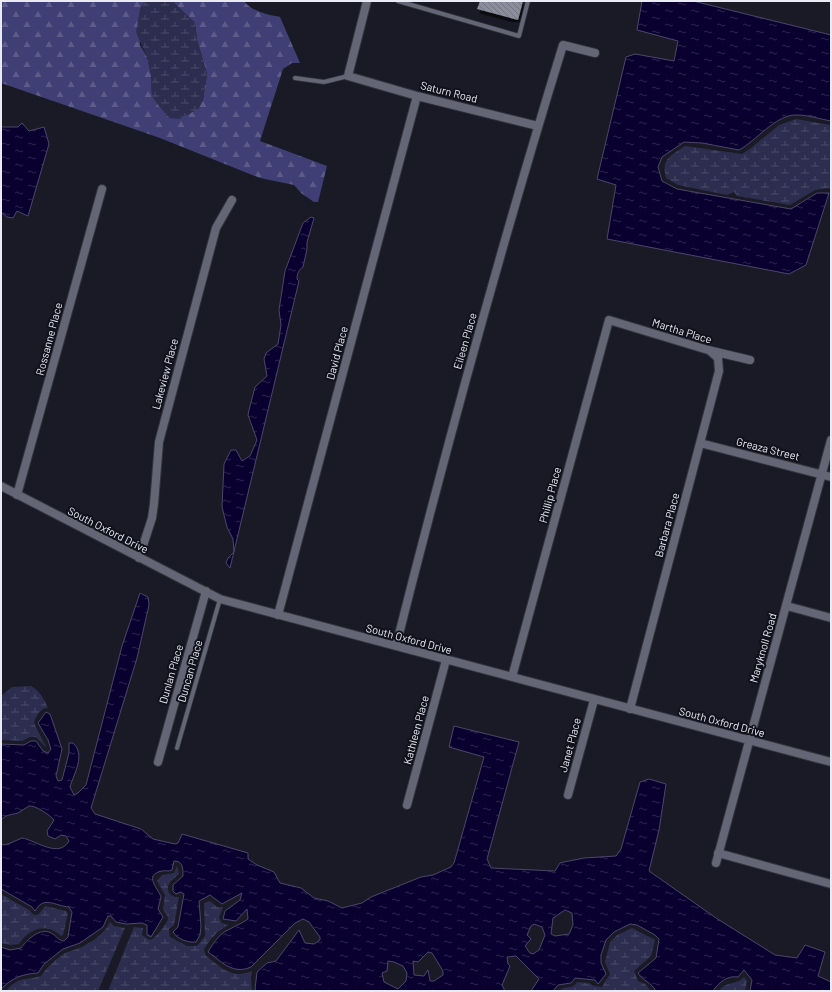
<svg xmlns="http://www.w3.org/2000/svg" width="832" height="992" font-family="Barlow,sans-serif">
<defs>
<pattern id="forest-firs" width="22" height="20" patternUnits="userSpaceOnUse"><rect width="22" height="20" fill="#403f75"/><path d="M5 1l3.5 6h-7zM16 11l3.5 6h-7z" fill="#5c5b89"/></pattern>
<pattern id="wetland-marsh" width="20" height="14" patternUnits="userSpaceOnUse"><rect width="20" height="14" fill="#2d2e4f"/><path d="M1 5h8M5 5V1M11 12h8M15 12V8" fill="none" stroke="#4b4c69"/></pattern>
<pattern id="water-ripples" width="26" height="14" patternUnits="userSpaceOnUse"><rect width="26" height="14" fill="#0a002f"/><path d="M2 4q2-2 4 0t4 0M15 11q2-2 4 0t4 0" fill="none" stroke="#2e254e"/></pattern>
<pattern id="building-back-hatch" width="6" height="6" patternUnits="userSpaceOnUse"><rect width="6" height="6" fill="#8b8c9c"/><path d="M-1 5l2 2M0 0l6 6M5-1l2 2" fill="none" stroke="#73747f"/></pattern>
<filter id="shadow"><feDropShadow dx="2.5" dy="4.5" stdDeviation="0" flood-color="#0009"/></filter>
</defs>
<rect width="100%" height="100%" fill="#191a26"/>
<!-- forest -->
<path fill="url(#forest-firs)" d="M1,1H145L140,9V45L147,57L151,74L152,96L198,109L203,100L207,74L197,40L195,23L172,1H244C251,11 268,15 280,17L300,63H292L283,69L260,141L327,166L318,202H314L301,193L294,185L260,178L160,138L1,83Z"/>
<!-- wetland -->
<path fill="url(#wetland-marsh)" d="M145,1H172L195,23L197,40L207,74L203,100L198,109L180,119L169,118L158,105L152,96L151,74L147,57L136,32L140,9Z
M796,119L831,125V191L829,188L815,190L790,205L737,196L734,192L727,195L678,185L666,178C661,158 671,156 685,146L742,154L751,148L779,125Z
M31,686C40,691 44,699 48,708C40,708 36,716 34,723L46,747L36,737H30L22,741L1,740V696L12,687Z
M177,866L179,874C176,877 171,880 169,884C165,892 172,898 179,897L174,925L169,929L170,937L187,946H197L205,936L204,903L210,901L217,907H223L219,918L222,923L229,925C218,929 210,940 204,949L205,955C221,967 231,980 252,971L251,978L252,991H108L134,927L143,928L142,935L150,940C155,939 168,923 168,918C167,914 164,912 163,909L165,895L157,881L162,875L174,873Z
M1,894L29,910L34,915L39,914L45,906L66,911L68,913L63,935L61,936C47,922 29,928 19,944L10,945L1,943Z
M110,922L114,926L125,928L98,991H6C19,976 24,981 41,976C47,967 56,959 65,953C69,951 74,950 77,949C89,944 105,934 110,922Z
M632,928L655,940L651,956L634,971L638,981L645,984L651,991H559C565,985 573,990 577,982L589,983L594,986L602,987L610,974L605,962L610,942L617,935Z
M744,977L747,981L745,991H719C725,981 738,985 744,977Z"/>
<!-- water -->
<path fill="url(#water-ripples)" stroke="#4d466a" fill-rule="evenodd" d="M642,1H693L831,35V121C820,119 808,115 797,115C776,114 756,141 739,150L702,143L684,142L662,157L658,167L662,181L677,189L791,209L817,193H829L806,265L789,274L607,239L616,185L597,179L626,57L635,54L674,61L678,41L637,30Z
M22,123L29,131L44,127L49,144L28,216L17,211L13,218L7,217L1,212V127H18Z
M311,217L314,218L307,242V249L303,267C299,269 297,274 297,279L299,281L230,568L226,563L228,558L234,552L233,539L227,527L222,507L224,464L231,450H236L242,461L250,456L257,440L248,415L249,410L255,387L267,376L264,359L266,353L278,344L281,325L279,310L285,271L303,223Z
M140,593L148,597L149,605L137,658L91,808L95,814L141,829L153,839L175,844L178,843L182,834L248,853V859L257,865L274,872L280,883L301,888L314,898L328,901L342,908L362,903L371,897L421,877L433,875L451,867L454,863L484,757L449,747L454,726L519,742L487,859L491,868L555,871L560,863L564,862L584,858L616,856L621,849L640,782L649,779L666,784L659,830L649,871L716,918L775,955L797,958L805,945L825,952L818,976L831,982V991H750L752,980L744,970L738,977C728,975 718,983 713,991H656C651,982 643,981 638,973L656,958L659,939L655,935L637,925L630,924L614,932L606,940L601,955V963L606,974L598,984L595,980L575,978L571,983L558,985L553,991H531L539,979L516,956L507,957L508,964L510,966L502,985L505,991H257L255,989L257,972L267,963L276,961L299,930L305,943L314,944L320,940V937L309,922L303,919L295,923L251,967C233,975 222,962 208,952C212,945 220,933 228,930C235,926 241,924 248,919L247,909L236,921L223,919L225,911L240,900L242,893L222,904L210,895L199,901L201,926L200,935L196,942C188,943 177,939 173,932L178,927L184,894L181,892L176,894L173,891V885L183,876C183,868 183,861 174,861L172,870C168,872 166,870 162,871C143,875 158,888 161,897L158,909L163,917L151,937L147,935V925L142,923L126,924L116,922L111,916H108L103,927L80,943L63,949L44,964L38,973C22,974 12,978 1,989V947L10,950L21,948C27,940 40,927 51,933C56,935 57,940 64,941L68,937L72,912L69,907C55,906 44,895 35,911L32,907L1,889V842L3,845L8,844L22,838C35,840 59,859 69,841L66,836L61,835L55,839L48,836L47,831L54,820C50,815 35,805 29,806C25,808 22,811 18,813C11,815 7,814 1,820V744L24,745L31,741H36L43,751L48,753L51,749L48,740L38,723L46,712L50,714L62,749L56,776L58,781L62,780L69,753V743H73C86,755 74,773 70,787L74,795L78,793L86,785L122,646ZM565,910L572,913L573,925L569,934L555,936L551,934L553,918ZM534,924L542,927L545,935L539,950L533,954L530,953L525,946L531,939L527,935L531,926ZM428,952L432,953L443,971V975L434,981H430L428,970L424,976L414,975L413,961L418,962ZM388,961L394,962L403,966L407,973L406,981L398,989L384,982L382,973L387,971Z"/>
<!-- building -->
<path fill="url(#building-back-hatch)" filter="url(#shadow)" d="M480,1H523L518,20L477,9Z"/>
<g fill="none" stroke-linecap="round" stroke-linejoin="round">
<defs>
<path id="service" d="M398,1L519,36L528,1
M295,78L324,82L348,76
M177,748L220,599"/>
<path id="minor" d="M367,1L348,76L417,96L538,126
M700,443L831,477
M1,486L220,599L831,762
M17,495L102,189
M139,558L152,518L154,504L159,442L216,228L232,200
M787,606L831,618
M278,615L417,96
M396,646C447,444 502,243 563,45L595,53
M512,677L609,320L708,350L750,360
M630,709L719,371L718,358L710,351
M158,762L206,591
M568,795L594,700
M407,805L446,660
M718,853L831,884
M716,863L831,440"/>
</defs>
<!-- service casing -->
<use href="#service" stroke="#33333c" stroke-width="5.5"/>
<!-- minor casing -->
<use href="#minor" stroke="#33333c" stroke-width="10"/>
<!-- service -->
<use href="#service" stroke="#646675" stroke-width="4"/>
<!-- minor -->
<use href="#minor" stroke="#646675" stroke-width="8"/>
</g>
<g text-anchor="middle" stroke-width="4" stroke-linejoin="round" paint-order="stroke">
<!-- street labels -->
<g font-size="11" fill="#e9eaf3" stroke="#10111c">
<text transform="translate(449 92) rotate(14)" y="4">Saturn Road</text>
<text transform="translate(682 331) rotate(17)" y="4">Martha Place</text>
<text transform="translate(49 339) rotate(-75)" y="4">Rossanne Place</text>
<text transform="translate(465 341) rotate(-74)" y="4">Eileen Place</text>
<text transform="translate(337 353) rotate(-75)" y="4">David Place</text>
<text transform="translate(165 374) rotate(-75)" y="4">Lakeview Place</text>
<text transform="translate(768 449) rotate(14)" y="4">Greaza Street</text>
<text transform="translate(550 495) rotate(-75)" y="4">Phillip Place</text>
<text transform="translate(667 525) rotate(-75)" y="4">Barbara Place</text>
<text transform="translate(108 530) rotate(27)" y="4">South Oxford Drive</text>
<text transform="translate(409 639) rotate(15)" y="4">South Oxford Drive</text>
<text transform="translate(763 648) rotate(-74)" y="4">Maryknoll Road</text>
<text transform="translate(190 671) rotate(-74)" y="4">Duncan Place</text>
<text transform="translate(171 674) rotate(-74)" y="4">Dunlan Place</text>
<text transform="translate(722 722) rotate(15)" y="4">South Oxford Drive</text>
<text transform="translate(416 730) rotate(-75)" y="4">Kathleen Place</text>
<text transform="translate(570 745) rotate(-75)" y="4">Janet Place</text>
</g>
</g>
<!-- border -->
<rect width="832" height="992" fill="none" stroke="#e9eaf3" stroke-width="4"/>
</svg>
